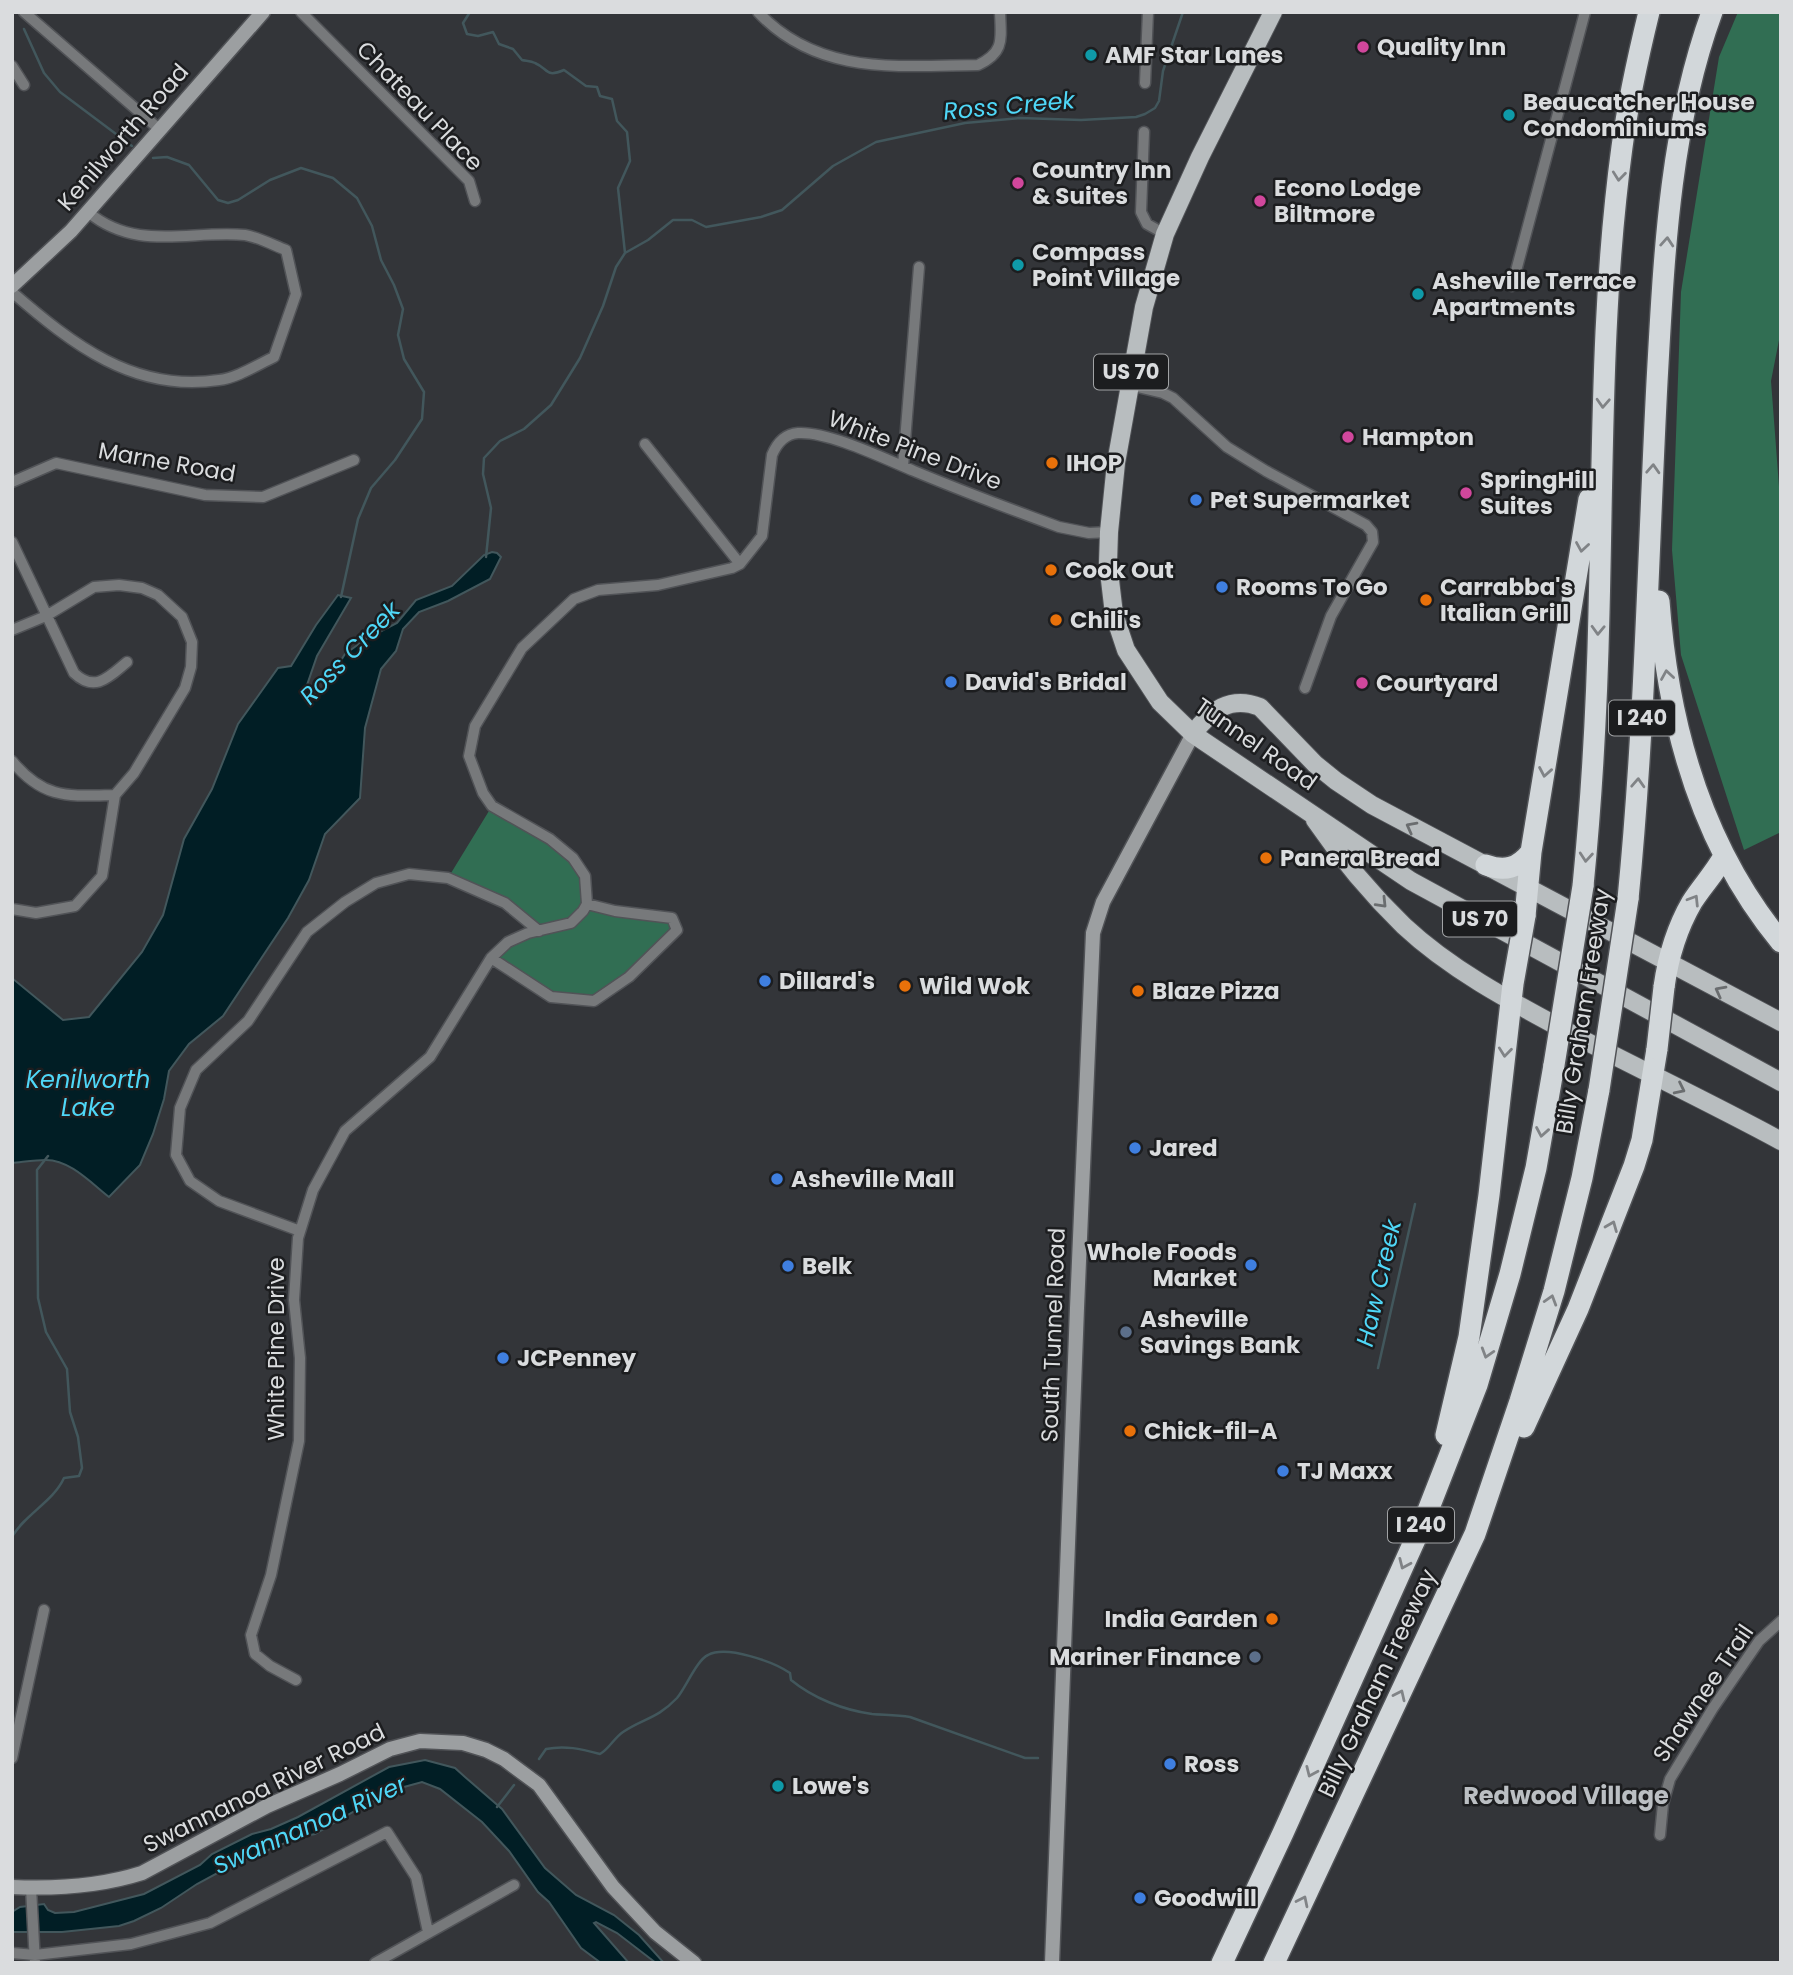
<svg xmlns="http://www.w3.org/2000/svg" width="1793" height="1975" font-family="Poppins,sans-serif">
<rect width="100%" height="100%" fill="#333539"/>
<!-- green -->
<path fill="#316e53" d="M1738,12H1781V330L1771,381L1781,513V832L1744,850L1681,655L1672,550L1681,292L1719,57Z
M492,806L550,839L585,876L587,904L672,918L677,930L594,1001L551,997L491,958L508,942L538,931L505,903L448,878Z"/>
<!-- water -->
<path fill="#011e25" stroke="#42575c" stroke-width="2" d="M492,552L497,553L501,557L490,579L448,601L419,612L403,629L396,651L381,669L365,728L360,798L325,834L309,880L288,918L223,1016L189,1044L169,1071L164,1099L153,1134L140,1165L109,1197C91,1183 70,1160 46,1160C35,1160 23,1162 12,1163V978L63,1020L89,1017L142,952L163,915L184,839L212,789L238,724L278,668L291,666L316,625L338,595L351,598L317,656L306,688L318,697L345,654L366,639L397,623L416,600L452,586L484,555Z
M425,1760L455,1768L465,1777L502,1809L545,1868L576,1895L614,1915L639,1935L664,1963H656L617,1933L596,1922L594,1923L629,1963H601L581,1948L549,1902L538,1892L509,1851L482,1822L440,1789L422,1782L404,1787L372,1801L315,1834L300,1837L236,1863L197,1884L161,1908L134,1921L119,1926L62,1932H12V1912L20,1907L44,1904L48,1910L55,1913L74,1912L144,1894L200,1865L212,1854L252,1834L271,1829L298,1817L389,1767Z"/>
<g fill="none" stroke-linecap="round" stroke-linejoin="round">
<!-- stream -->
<path stroke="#42575c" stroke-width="2.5" d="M470,12L463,23L467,34L478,36L493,32L499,44L513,49L522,60C526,61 531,61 535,63C549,69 545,78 564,70L586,86L597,87L600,96L612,99L617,121L627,132L630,161L618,188L625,253
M24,29L44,73L60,92L132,146
M153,158L167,157L189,165L218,200L228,203L238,200L270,180L301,168L333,178L357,198L372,226L381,260L394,285L403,309L398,335L404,359L424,392L422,419L395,460L371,488L358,519L341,597
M486,557L491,508L483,474L484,458L500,441L524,429L551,405L580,358L603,306L616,267L625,253L648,240L673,220H692L706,227L761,217L782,210L833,166L876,142L965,123L1020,118L1081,120L1136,117L1145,114L1155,108L1159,101L1163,71L1183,12
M1378,1368L1415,1204
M12,1537C25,1514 53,1502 64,1478L79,1476L82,1468L78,1437L70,1412L67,1369L46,1332L38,1298L37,1170L48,1156
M539,1759L546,1749C565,1745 581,1749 600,1754C609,1749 614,1738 623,1732C644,1718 657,1719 677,1698C686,1687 697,1660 708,1655C727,1645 774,1662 790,1673L791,1680C813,1698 843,1710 872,1714C884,1715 897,1715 910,1717L1025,1758H1038
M497,1807L514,1785"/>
<defs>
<path id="street" d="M24,12L159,129
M301,12L469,181L475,201
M758,12C818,76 898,66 978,65C1005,52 1001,39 1000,12
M12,66L24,85
M1145,83L1148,12
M1144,132L1141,212L1147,224L1165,234
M1512,286L1585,12
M12,292C72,344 134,393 219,380C237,378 257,365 274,357L296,294L286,250C273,245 258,237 245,235C189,230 136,252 88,212
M1129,385L1163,393L1173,398L1227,447L1266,471L1366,525L1372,532L1373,542L1331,616L1305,688
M645,444L740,564
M903,466L919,267
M12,482L56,463L205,495L263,497L354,460
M12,542L74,673C95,693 109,677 127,662
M12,630L46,616L94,587L119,585L142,588L158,595L182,617L192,642L191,667L185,688L134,773L115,795
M12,761C44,800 69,796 115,795
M12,909L36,913L75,906L102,876L115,795
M491,958L551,997L594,1001L629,977L677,930L672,918L615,911L587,904
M300,1231L219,1201L190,1181L176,1155L180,1108L196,1070L248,1021L307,932L345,902L376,883L409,874L448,878L505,903L539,931
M296,1680L270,1666L255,1654L251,1635L271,1575L299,1441L300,1358L294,1300L298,1238L313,1190L345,1131L430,1057L491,958L508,942L528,933L571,923L583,911L587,904L585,876L573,858L550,839L492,806L483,793L469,756L475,726L522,648L574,599L598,590L658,585L732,568L740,564L762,536L772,455C777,443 785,434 798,433C828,431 885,459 914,471C962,491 1010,509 1059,527L1089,533L1109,532
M12,1758L44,1610
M1660,1835L1663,1804L1670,1779L1713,1708L1759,1641L1781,1621
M31,1888L35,1963
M12,1953L35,1955L131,1944L210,1923L387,1832L416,1877L428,1932
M375,1963L514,1885"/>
<path id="secondary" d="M12,286L71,231L263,12
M12,1887C55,1889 101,1886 142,1873L267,1806L340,1774L390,1749L420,1741L463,1743L486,1750L504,1759L539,1785L613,1887L655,1932L694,1963
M1052,1963L1077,1308L1093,933L1103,902L1193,734"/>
<path id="primary" d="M1273,12L1200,157L1165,234L1144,307L1116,463L1109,532L1108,563L1114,614L1126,650L1160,702L1193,734L1411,881L1781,1082
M1193,734C1210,711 1230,695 1260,707L1315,764L1336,781L1372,805L1781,1022
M1315,820C1341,858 1371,894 1404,926C1451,970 1512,1002 1568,1032C1639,1069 1711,1103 1781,1141"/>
<path id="highway" d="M1659,601C1668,725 1701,845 1781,942
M1486,865C1505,872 1518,868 1531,852
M1583,886C1592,795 1597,703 1599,612C1603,457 1601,301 1622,147C1628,102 1638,57 1649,12
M1628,899C1645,727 1648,555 1657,382C1664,258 1669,130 1712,12
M1525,916L1531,852L1589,499
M1664,987C1668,958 1677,928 1692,902C1702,886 1715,873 1724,856
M1524,1427L1578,1309L1634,1166L1642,1140L1657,1049
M1446,1435L1469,1337L1489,1195L1513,984
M1222,1963L1283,1833L1427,1513L1477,1385L1510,1274L1536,1168L1554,1065
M1274,1963L1475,1534L1520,1401L1554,1291L1582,1178L1599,1090"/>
</defs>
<!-- street casing -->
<use href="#street" stroke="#515357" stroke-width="13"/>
<!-- secondary casing -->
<use href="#secondary" stroke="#515357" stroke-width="17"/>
<!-- primary casing -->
<use href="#primary" stroke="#515357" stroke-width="20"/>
<!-- highway casing -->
<use href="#highway" stroke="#515357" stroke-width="24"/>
<!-- street -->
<use href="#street" stroke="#77797b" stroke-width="10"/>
<!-- secondary -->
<use href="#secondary" stroke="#9c9fa1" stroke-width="14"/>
<!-- primary -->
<use href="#primary" stroke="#b8bdbf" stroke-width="18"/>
<!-- highway -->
<use href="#highway" stroke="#d2d7da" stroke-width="21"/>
<defs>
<path id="highway-bridge" d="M1513,984L1525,916
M1657,1049L1664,987
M1554,1065L1583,886
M1599,1090L1628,899"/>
</defs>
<!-- highway-bridge casing -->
<use href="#highway-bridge" stroke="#515357" stroke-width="24" stroke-linecap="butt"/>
<!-- highway-bridge -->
<use href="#highway-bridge" stroke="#d2d7da" stroke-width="21"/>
</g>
<!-- one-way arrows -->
<defs><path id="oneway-chevron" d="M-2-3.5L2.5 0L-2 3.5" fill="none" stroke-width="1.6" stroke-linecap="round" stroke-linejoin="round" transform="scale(1.75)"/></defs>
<g stroke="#808386">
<use href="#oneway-chevron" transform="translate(1619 176) rotate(96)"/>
<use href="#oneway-chevron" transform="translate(1667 242) rotate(-86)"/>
<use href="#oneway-chevron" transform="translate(1603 403) rotate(93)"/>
<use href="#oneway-chevron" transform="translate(1653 469) rotate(-87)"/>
<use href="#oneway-chevron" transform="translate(1582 547) rotate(99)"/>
<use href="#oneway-chevron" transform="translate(1598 630) rotate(92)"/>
<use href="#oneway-chevron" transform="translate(1667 675) rotate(-99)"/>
<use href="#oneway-chevron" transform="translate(1545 772) rotate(100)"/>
<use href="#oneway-chevron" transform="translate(1638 783) rotate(-87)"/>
<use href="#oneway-chevron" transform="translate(1586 857) rotate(95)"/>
<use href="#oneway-chevron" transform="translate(1694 900) rotate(-58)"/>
<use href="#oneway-chevron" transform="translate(1505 1052) rotate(96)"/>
<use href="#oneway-chevron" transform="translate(1542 1132) rotate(100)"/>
<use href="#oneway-chevron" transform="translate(1612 1226) rotate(-68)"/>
<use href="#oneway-chevron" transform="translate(1551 1300) rotate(-73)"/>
<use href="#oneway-chevron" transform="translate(1487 1353) rotate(107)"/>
<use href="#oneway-chevron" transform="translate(1404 1564) rotate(114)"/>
<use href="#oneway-chevron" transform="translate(1400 1695) rotate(-65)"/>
<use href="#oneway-chevron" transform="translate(1311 1772) rotate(114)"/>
<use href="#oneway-chevron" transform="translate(1303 1901) rotate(-64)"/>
</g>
<g stroke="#6a6d6f">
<use href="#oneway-chevron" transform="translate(1411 827) rotate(-152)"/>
<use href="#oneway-chevron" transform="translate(1382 903) rotate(46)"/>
<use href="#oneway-chevron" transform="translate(1720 991) rotate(-152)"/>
<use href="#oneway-chevron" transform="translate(1680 1089) rotate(26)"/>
</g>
<!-- markers -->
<g fill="#d1479c" stroke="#1c1d1f" stroke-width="2.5">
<circle cx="1363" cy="47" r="7"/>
<circle cx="1018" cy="183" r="7"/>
<circle cx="1260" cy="201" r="7"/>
<circle cx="1348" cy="437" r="7"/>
<circle cx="1466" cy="493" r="7"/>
<circle cx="1362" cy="683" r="7"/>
</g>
<g fill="#0f9aa8" stroke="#1c1d1f" stroke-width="2.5">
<circle cx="1091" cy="55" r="7"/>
<circle cx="1509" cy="115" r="7"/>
<circle cx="1018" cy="265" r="7"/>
<circle cx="1418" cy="294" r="7"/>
<circle cx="778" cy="1786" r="7"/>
</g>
<g fill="#e8710a" stroke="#1c1d1f" stroke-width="2.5">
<circle cx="1052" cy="463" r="7"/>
<circle cx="1051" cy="570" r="7"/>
<circle cx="1426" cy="600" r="7"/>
<circle cx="1056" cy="620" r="7"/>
<circle cx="1266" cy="858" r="7"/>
<circle cx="905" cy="986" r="7"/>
<circle cx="1138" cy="991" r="7"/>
<circle cx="1130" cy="1431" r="7"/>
<circle cx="1272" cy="1619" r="7"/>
</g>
<g fill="#3f7fe0" stroke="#1c1d1f" stroke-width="2.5">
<circle cx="1196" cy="500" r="7"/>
<circle cx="1222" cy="587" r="7"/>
<circle cx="951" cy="682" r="7"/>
<circle cx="765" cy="981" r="7"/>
<circle cx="1135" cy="1148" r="7"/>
<circle cx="777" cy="1179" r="7"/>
<circle cx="1251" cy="1265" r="7"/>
<circle cx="788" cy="1266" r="7"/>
<circle cx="503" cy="1358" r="7"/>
<circle cx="1283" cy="1471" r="7"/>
<circle cx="1170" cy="1764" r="7"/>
<circle cx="1140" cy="1898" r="7"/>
</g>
<g fill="#5c6f8a" stroke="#1c1d1f" stroke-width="2.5">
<circle cx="1126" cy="1332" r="7"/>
<circle cx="1255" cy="1657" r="7"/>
</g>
<g text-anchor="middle" stroke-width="5" stroke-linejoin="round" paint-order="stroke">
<!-- shield labels -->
<g fill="#1c1d1f" stroke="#a1a3a5" stroke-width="2">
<rect x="1094" y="354.5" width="74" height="35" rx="5"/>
<rect x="1609" y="700.5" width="66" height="35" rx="5"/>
<rect x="1443" y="901.5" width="74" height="35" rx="5"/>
<rect x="1388" y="1507.5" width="66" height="35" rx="5"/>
</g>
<g font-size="21" font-weight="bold" fill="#dadcde">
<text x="1131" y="379">US 70</text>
<text x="1642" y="725">I 240</text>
<text x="1480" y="926">US 70</text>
<text x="1421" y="1532">I 240</text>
</g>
<!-- poi labels -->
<g font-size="23" font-weight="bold" fill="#dadcde" stroke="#1c1d1f" text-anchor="start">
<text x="1377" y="55">Quality Inn</text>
<text x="1105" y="63">AMF Star Lanes</text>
<text x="1523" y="110">Beaucatcher House<tspan x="1523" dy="26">Condominiums</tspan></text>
<text x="1032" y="178">Country Inn<tspan x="1032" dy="26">&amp; Suites</tspan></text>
<text x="1274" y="196">Econo Lodge<tspan x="1274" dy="26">Biltmore</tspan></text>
<text x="1032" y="260">Compass<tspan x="1032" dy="26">Point Village</tspan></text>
<text x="1432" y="289">Asheville Terrace<tspan x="1432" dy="26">Apartments</tspan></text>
<text x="1362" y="445">Hampton</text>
<text x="1066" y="471">IHOP</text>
<text x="1480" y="488">SpringHill<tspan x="1480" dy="26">Suites</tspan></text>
<text x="1210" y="508">Pet Supermarket</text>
<text x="1065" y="578">Cook Out</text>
<text x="1236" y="595">Rooms To Go</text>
<text x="1440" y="595">Carrabba's<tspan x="1440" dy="26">Italian Grill</tspan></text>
<text x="1070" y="628">Chili's</text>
<text x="965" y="690">David's Bridal</text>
<text x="1376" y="691">Courtyard</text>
<text x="1280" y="866">Panera Bread</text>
<text x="779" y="989">Dillard's</text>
<text x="919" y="994">Wild Wok</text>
<text x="1152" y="999">Blaze Pizza</text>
<text x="1149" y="1156">Jared</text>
<text x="791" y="1187">Asheville Mall</text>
<text x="1237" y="1260" text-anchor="end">Whole Foods<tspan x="1237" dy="26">Market</tspan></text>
<text x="802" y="1274">Belk</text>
<text x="1140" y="1327">Asheville<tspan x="1140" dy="26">Savings Bank</tspan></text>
<text x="517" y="1366">JCPenney</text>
<text x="1144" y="1439">Chick-fil-A</text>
<text x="1297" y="1479">TJ Maxx</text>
<text x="1258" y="1627" text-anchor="end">India Garden</text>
<text x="1241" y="1665" text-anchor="end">Mariner Finance</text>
<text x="1184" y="1772">Ross</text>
<text x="792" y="1794">Lowe's</text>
<text x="1154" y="1906">Goodwill</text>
</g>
<!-- street labels -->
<g font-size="23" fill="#dadcde" stroke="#1c1d1f">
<text transform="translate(420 106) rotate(46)" y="8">Chateau Place</text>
<text transform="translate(123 137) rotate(-49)" y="8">Kenilworth Road</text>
<text transform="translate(915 450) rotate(21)" y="8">White Pine Drive</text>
<text transform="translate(167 462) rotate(10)" y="8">Marne Road</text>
<text transform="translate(1256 744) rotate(35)" y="8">Tunnel Road</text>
<text transform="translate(1583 1011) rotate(-81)" y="8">Billy Graham Freeway</text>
<text transform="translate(1053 1335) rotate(-88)" y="8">South Tunnel Road</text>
<text transform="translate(276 1349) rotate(-90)" y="8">White Pine Drive</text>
<text transform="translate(1377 1683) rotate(-65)" y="8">Billy Graham Freeway</text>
<text transform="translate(1703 1693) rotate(-56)" y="8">Shawnee Trail</text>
<text transform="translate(264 1788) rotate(-26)" y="8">Swannanoa River Road</text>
</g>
<!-- water labels -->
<g font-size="24" font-style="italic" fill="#4fd7f7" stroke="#1c1d1f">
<text transform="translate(1009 106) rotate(-5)" y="8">Ross Creek</text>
<text transform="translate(350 653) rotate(-46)" y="8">Ross Creek</text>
<text x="88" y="1088">Kenilworth<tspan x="88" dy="28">Lake</tspan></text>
<text transform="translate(1379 1283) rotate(-77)" y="8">Haw Creek</text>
<text transform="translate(310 1825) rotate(-24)" y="8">Swannanoa River</text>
</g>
<!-- neighbourhood labels -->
<g font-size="24" font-weight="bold" fill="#bbbfc3" stroke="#1c1d1f">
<text x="1566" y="1804">Redwood Village</text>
</g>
</g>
<!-- border -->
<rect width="1793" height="1975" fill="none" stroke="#dadcde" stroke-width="28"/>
</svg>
